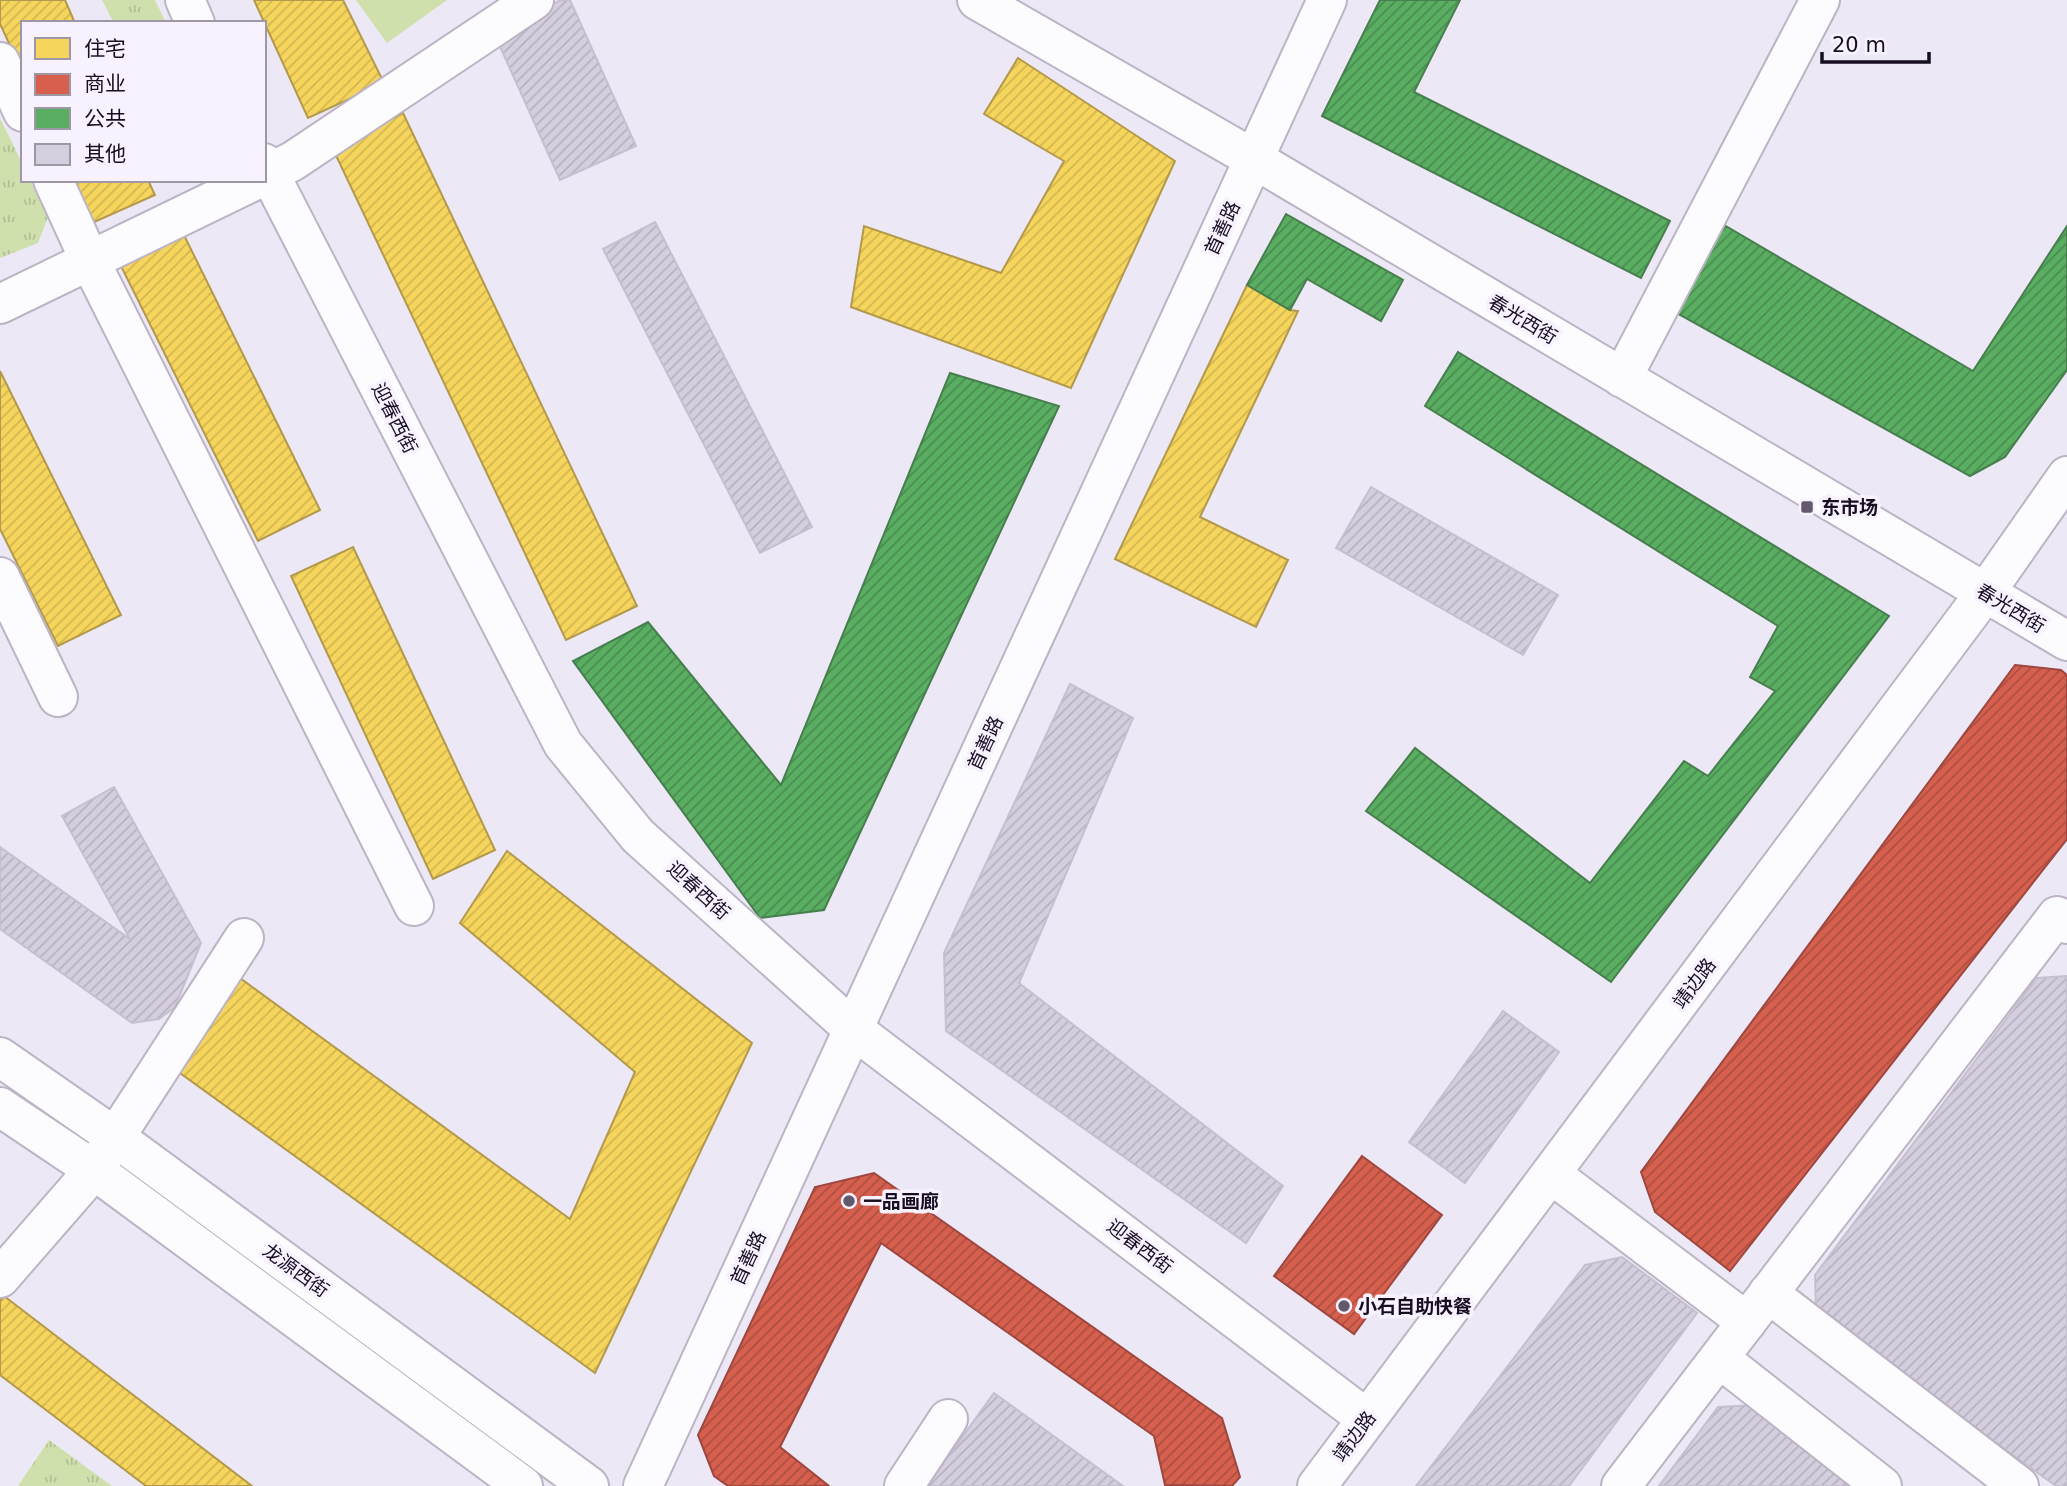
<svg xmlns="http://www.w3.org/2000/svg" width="2067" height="1486" font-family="'DejaVu Sans','Noto Sans SC',sans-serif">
<defs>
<pattern id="grass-tufts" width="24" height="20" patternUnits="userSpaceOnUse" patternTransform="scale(1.75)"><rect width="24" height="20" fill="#cfe0ad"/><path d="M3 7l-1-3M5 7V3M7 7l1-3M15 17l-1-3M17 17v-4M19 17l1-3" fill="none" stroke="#b1bf95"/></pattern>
<pattern id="homes-hatch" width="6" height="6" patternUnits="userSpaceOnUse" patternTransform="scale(1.75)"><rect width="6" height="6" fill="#f6d55c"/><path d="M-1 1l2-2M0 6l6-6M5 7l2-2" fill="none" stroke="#d2b650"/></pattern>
<pattern id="shops-hatch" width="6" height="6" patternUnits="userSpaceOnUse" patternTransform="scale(1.75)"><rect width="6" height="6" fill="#d6604d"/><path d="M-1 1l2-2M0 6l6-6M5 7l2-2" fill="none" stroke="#ad4e40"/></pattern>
<pattern id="public-hatch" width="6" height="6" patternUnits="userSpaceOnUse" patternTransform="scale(1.75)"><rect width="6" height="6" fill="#5aae61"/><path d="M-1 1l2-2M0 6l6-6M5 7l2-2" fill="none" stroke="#498c50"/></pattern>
<pattern id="building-hatch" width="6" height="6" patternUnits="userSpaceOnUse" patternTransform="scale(1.75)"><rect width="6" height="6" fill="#d5cedf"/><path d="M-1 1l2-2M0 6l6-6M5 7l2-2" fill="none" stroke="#b6b0bf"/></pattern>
</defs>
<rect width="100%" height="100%" fill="#ede8f5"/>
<!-- grass -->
<path fill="url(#grass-tufts)" d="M102,0H155L166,23H114Z
M0,118L23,165V180H30L48,217L38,243L0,258Z
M49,1440L112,1486H18Z"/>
<!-- pitch -->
<path fill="#cfe0ad" d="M356,0H447L387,43Z"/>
<!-- homes -->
<path fill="url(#homes-hatch)" stroke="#b3994b" stroke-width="2" d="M0,0H65L75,23H23V73L0,24Z
M254,0H343L384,83L308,118Z
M1018,58L1175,161L1071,388L851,307L864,226L1001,273L1064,161L984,114Z
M403,113L637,606L566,640L332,147Z
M72,180H148L155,195L92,223Z
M176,219L320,510L258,541L113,250Z
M1247,285L1290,310L1298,311L1200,517L1288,560L1256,627L1115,559Z
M0,371L121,615L58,646L0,529Z
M353,547L495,850L433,879L291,576Z
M507,851L752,1043L595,1373L173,1068L233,973L570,1219L635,1072L460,923Z
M4,1296L252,1486H146L0,1375V1301Z"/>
<!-- shops -->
<path fill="url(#shops-hatch)" stroke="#9d4740" stroke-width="2" d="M2015,665L2061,670L2067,675V839L1730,1271L1655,1212L1641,1172Z
M1362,1156L1442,1215L1354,1334L1274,1276Z
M874,1173L1222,1418L1240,1477L1232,1486L1165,1485L1154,1436L881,1243L780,1447L829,1486H728L714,1476L698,1435L815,1187Z"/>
<!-- public -->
<path fill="url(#public-hatch)" stroke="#467e4e" stroke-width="2" d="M1380,0H1460L1414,92L1670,221L1641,278L1322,116Z
M1286,214L1403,280L1381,321L1307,279L1290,310L1247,285Z
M1719,222L1973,371L2067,226V370L2005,457L1970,476L1675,312Z
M1458,352L1889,616L1611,982L1366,811L1415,748L1590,883L1684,761L1708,776L1775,691L1750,677L1778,626L1425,406Z
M950,373L1059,406L824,910L760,918L573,661L648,622L781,785Z"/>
<!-- building -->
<path fill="url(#building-hatch)" stroke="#c6bfcf" stroke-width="2" d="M561,0H570L636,146L560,180L493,31Z
M655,222L812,527L760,553L603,249Z
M1371,487L1558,595L1523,655L1336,548Z
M1070,684L1133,718L1019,983L1283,1186L1246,1243L946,1031L944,953Z
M114,787L201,943L175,1007L159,1019L132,1023L0,929V847L130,939L62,816Z
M2067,976V1486H2056L1816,1313L1815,1275L2037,978Z
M1503,1011L1559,1052L1465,1183L1409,1142Z
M1622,1257L1697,1313L1569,1486H1416L1585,1265Z
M994,1393L1123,1486H927Z
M1757,1405L1867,1486H1659L1718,1407Z"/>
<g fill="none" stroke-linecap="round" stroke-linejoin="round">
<defs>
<path id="minor" d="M185,0L195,23
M977,0L1254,159L2067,641
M0,62L23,112
M264,163L563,744L638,836L853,1029L1367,1419
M264,176L293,161L534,0
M53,180L90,261L414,906
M0,304L256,180
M1622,378L1820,0
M0,577L58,697
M1551,1174L1747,1322
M0,1278L94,1170L244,938
M1768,1293L2019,1486
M1719,1358L1882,1486
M643,1486L1327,0
M904,1486L948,1419
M1317,1486L1985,593L2067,476
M1621,1486L2057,916L2067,924"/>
<path id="major" d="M0,1057L115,1137L589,1486
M0,1107L94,1170L523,1486"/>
</defs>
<!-- minor casing -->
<use href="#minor" stroke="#bcb4c5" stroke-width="42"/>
<!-- major casing -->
<use href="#major" stroke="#bcb4c5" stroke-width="42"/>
<!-- minor -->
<use href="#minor" stroke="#fcfcfe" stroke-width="38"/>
<!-- major -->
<use href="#major" stroke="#fcfcfe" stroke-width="38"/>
</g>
<!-- markers -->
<g fill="#625a6c" stroke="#f7f2fe" stroke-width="2.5">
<rect x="1800" y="500" width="14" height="14" rx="3.5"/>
<circle cx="849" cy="1201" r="7"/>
<circle cx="1344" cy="1306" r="7"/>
</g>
<g text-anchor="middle" stroke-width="7" stroke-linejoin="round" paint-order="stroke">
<!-- street labels -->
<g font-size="19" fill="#170e22" stroke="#f7f2fe">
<text transform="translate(1222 228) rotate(-65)" y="7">首善路</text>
<text transform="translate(1523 319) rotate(31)" y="7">春光西街</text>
<text transform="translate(395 418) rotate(63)" y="7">迎春西街</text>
<text transform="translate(2011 608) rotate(31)" y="7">春光西街</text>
<text transform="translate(985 743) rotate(-65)" y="7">首善路</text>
<text transform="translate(699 890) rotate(42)" y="7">迎春西街</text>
<text transform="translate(1694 983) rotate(-53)" y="7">靖边路</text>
<text transform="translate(1140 1246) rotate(37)" y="7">迎春西街</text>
<text transform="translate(748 1258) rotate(-65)" y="7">首善路</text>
<text transform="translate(296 1270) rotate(36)" y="7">龙源西街</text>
<text transform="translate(1354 1436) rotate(-53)" y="7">靖边路</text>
</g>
<!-- poi labels -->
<g font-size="19" font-weight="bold" fill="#170e22" stroke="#f7f2fe" text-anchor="start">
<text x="1821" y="514">东市场</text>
<text x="863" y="1208">一品画廊</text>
<text x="1358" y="1313">小石自助快餐</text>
</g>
</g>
<!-- legend -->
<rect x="21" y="21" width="245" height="161" fill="#f7f2fe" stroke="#9d97a6" stroke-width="2"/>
<rect x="35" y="38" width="35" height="21" fill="#f6d55c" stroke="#9d97a6" stroke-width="2"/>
<text x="84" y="56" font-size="21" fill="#170e22">住宅</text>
<rect x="35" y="74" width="35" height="21" fill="#d6604d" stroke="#9d97a6" stroke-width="2"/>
<text x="84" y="91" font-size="21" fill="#170e22">商业</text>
<rect x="35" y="108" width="35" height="21" fill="#5aae61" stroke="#9d97a6" stroke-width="2"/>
<text x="84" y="126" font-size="21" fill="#170e22">公共</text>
<rect x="35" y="144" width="35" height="21" fill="#d5cedf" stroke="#9d97a6" stroke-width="2"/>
<text x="84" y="161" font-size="21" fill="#170e22">其他</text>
<!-- scale -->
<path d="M1822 52v10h107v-10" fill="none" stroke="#170e22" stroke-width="3.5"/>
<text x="1832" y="52" font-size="21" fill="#170e22" stroke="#f7f2fe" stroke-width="5" paint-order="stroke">20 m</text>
</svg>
